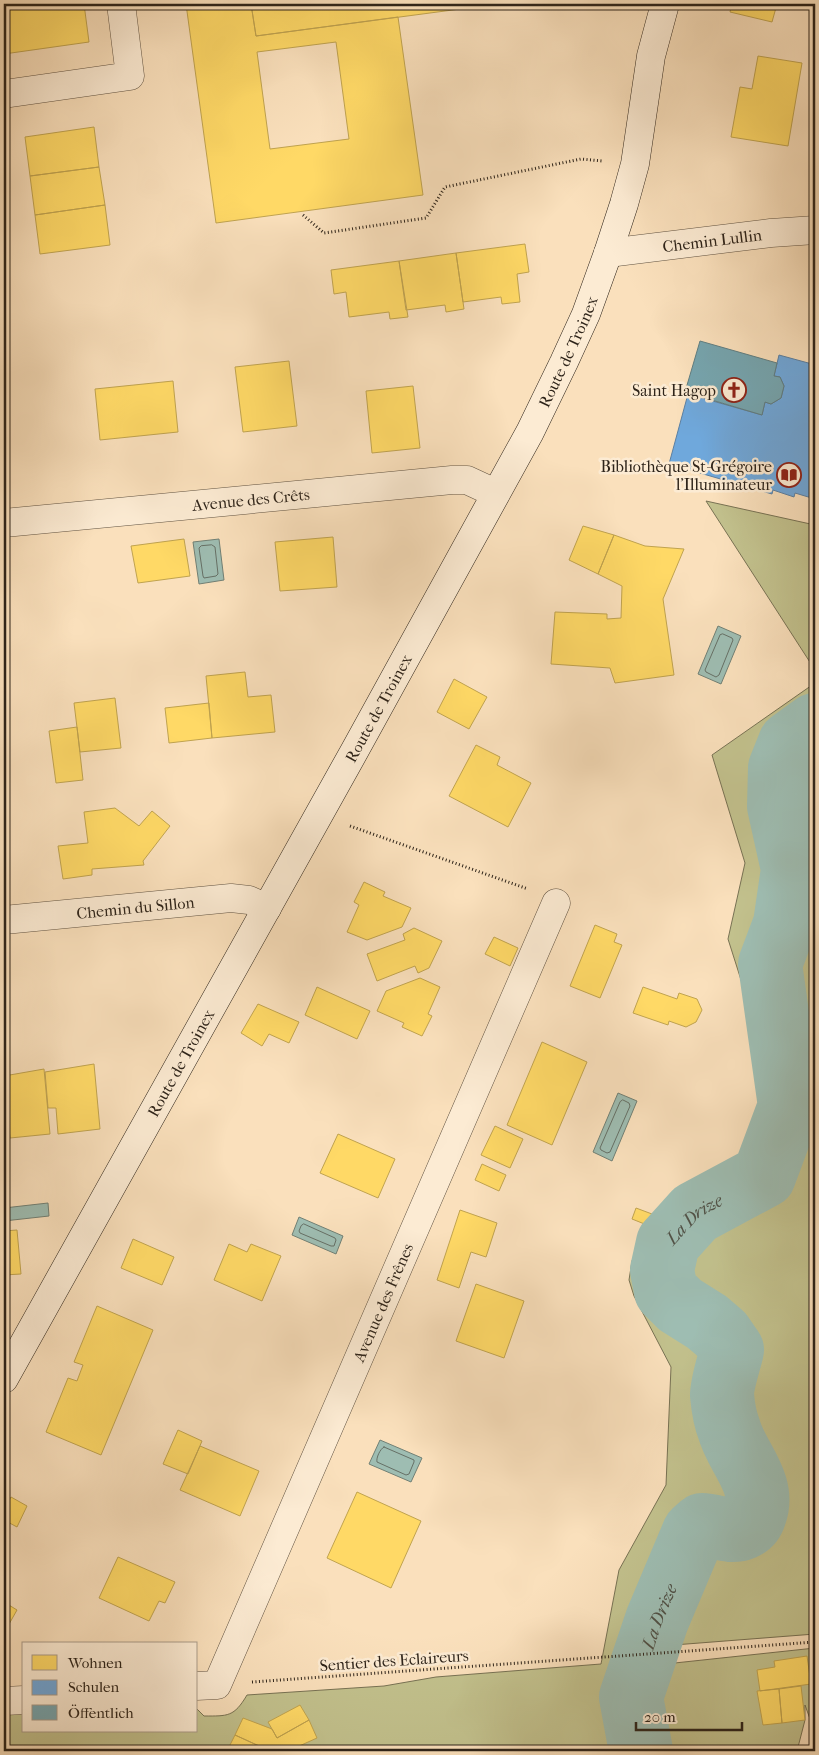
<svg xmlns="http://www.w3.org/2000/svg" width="819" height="1755" font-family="'IM FELL French Canon',serif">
<rect width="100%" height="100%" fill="#fae0bc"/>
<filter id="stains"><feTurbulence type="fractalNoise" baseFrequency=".004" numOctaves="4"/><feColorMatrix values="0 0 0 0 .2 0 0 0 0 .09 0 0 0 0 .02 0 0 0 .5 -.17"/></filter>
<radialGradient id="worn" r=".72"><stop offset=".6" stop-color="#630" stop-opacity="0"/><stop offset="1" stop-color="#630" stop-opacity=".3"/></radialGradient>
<!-- green -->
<path fill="#c2c18d" stroke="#787254" d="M706,501L815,525V670Z
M815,683V1634L661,1646L656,1665L815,1648V1742L814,1730L805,1705V1720L797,1751H4V1714L24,1712V1731H196V1708L204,1716C228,1716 234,1717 247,1695L384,1686L436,1677L601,1664L619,1570L666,1485L671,1367L634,1296L629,1280L632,1261L641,1239L732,1183L775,1103L769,1068L728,939L745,863L712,755Z"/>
<!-- water -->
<path fill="#9ebdb2" stroke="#718075" d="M219,539L224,580L199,584L193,542Z
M718,626L741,636L721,684L698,674Z
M618,1093L637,1101L612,1161L593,1152Z
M48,1203L49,1216L4,1221V1208Z
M299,1217L343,1236L336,1254L292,1235Z
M380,1440L422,1458L411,1482L369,1464Z"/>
<!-- homes -->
<path fill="#ffd966" stroke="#c0a34f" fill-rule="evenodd" d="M4,4H84L89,42L4,54Z
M186,4H251L256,36L398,17L423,195L216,223ZM336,42L349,139L270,149L257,52Z
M251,4H498L256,36Z
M732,4H777L772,22L730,12Z
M758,56L802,63L788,146L731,137L740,87L752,89Z
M94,127L99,167L30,176L25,137Z
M99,167L105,205L35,215L30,176Z
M105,205L110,245L40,254L35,215Z
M525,244L529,272L517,274L520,302L502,304L501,297L463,302L456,253Z
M456,253L464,309L446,312L445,305L406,310L399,261Z
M399,261L408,317L390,319L389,312L349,317L346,292L334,294L331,270Z
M289,361L297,426L243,432L235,367Z
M173,381L178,432L100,440L95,389Z
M413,386L420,448L372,453L366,391Z
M583,526L614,535L598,574L569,560Z
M614,535L645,546L684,549L663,599L674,675L615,683L610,668L551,664L555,612L607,614V619L621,618L622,586L598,574Z
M333,537L337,587L280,591L275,542Z
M184,539L190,576L138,583L131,546Z
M245,672L248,697L271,695L275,732L212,738L206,676Z
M454,679L487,697L469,729L437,712Z
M115,698L121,748L80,752L74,703Z
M209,703L212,738L169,743L165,708Z
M77,727L83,780L56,783L49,731Z
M476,745L500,757L497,765L531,783L508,827L449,796Z
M115,808L139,826L152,811L170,826L143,861L144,865L92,869V875L63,879L58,846L88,843L84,812Z
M364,882L385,892L383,896L411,908L402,927L367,940L347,932L359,905L354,902Z
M595,925L617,934L614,942L622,945L600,998L570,986Z
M414,928L442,941L429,968L418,973L415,966L377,981L367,954L405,940L403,934Z
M494,937L518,948L510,966L485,954Z
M420,978L440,987L428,1014L432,1016L422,1036L402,1027L404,1023L377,1011L386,991Z
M317,987L370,1011L357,1039L305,1015Z
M643,987L677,999L679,993L697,999L702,1010L696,1022L686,1027L669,1021L668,1025L633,1013Z
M258,1004L299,1022L289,1043L269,1034L262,1046L241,1033Z
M542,1042L587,1062L552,1145L507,1125Z
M94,1064L100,1129L58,1134L56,1108H48L45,1072Z
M44,1069L50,1134L10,1138L7,1113H4V1076Z
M495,1126L523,1139L510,1168L481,1155Z
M338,1134L395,1159L378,1198L320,1173Z
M482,1164L506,1175L499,1191L475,1180Z
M636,1208L652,1214L647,1225L632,1219Z
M460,1210L497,1223L486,1257L471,1252L459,1288L437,1280Z
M17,1230L21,1274L4,1275V1231Z
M133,1239L174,1257L162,1285L121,1268Z
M229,1244L247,1252L251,1244L281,1256L262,1301L214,1280Z
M476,1284L524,1301L504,1358L456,1341Z
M97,1306L153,1330L101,1455L46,1432L68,1378L77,1381L83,1365L74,1362Z
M178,1430L202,1441L188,1474L163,1464Z
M200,1446L259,1471L240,1516L180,1490Z
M357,1492L421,1521L391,1588L327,1558Z
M11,1497L27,1506L17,1527L4,1520V1510Z
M118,1557L175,1582L165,1603L159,1601L149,1621L99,1598Z
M4,1602L17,1610L4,1633Z
M807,1656L811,1684L760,1691L757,1670L775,1667L774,1661Z
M801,1686L805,1720L782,1723L779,1689Z
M779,1689L782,1723L763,1725L757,1691Z
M300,1705L309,1720L277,1738L268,1722Z
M243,1718L272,1729L277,1738L309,1720L317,1738L288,1751H270L235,1735Z
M235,1735L270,1751H227Z"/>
<!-- schools -->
<path fill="#6fa8dc" stroke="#5c80a2" d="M779,355L812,364L815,359V499L795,493L794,497L773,490L772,494L669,464L688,394L762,415L765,402L771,404L781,398L784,386L780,377L774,376Z"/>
<!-- public -->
<path fill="#76a5af" stroke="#607e82" d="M700,341L777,363L774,376L780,377L784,386L781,398L771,404L765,402L762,415L685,392Z"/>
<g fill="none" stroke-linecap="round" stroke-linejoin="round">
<!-- shore -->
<path stroke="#667066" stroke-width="1" d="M212,545L215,547L218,574L216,576L204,578L203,576L199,548L201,546Z
M723,634L732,638L733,640L719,675L716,677L706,672L705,670L720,635Z
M623,1100L629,1103L630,1106L610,1152L607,1153L601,1150L600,1148L620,1102Z
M304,1224L335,1238L336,1240L334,1246H331L300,1233L299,1231L301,1226Z
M384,1447L414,1460V1462L409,1474L406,1475L377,1462C376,1458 380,1449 384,1447Z"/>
<!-- river -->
<path stroke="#9ebdb2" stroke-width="64" id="s1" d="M641,1751L631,1697L657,1620L694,1532L702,1525C716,1525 729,1534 743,1528C750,1525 753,1521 755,1514C766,1483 737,1458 729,1429C725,1419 723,1406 722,1395C722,1383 729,1363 732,1350L721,1334L707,1322L680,1305L666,1291L662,1270L668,1243L695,1213L764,1176L790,1106L770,964L785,924L793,869L779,806L780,768L790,743L815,725"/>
<defs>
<g id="street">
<path d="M4,94L130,76L121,4"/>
<path id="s2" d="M608,253L771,233L815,230"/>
<path id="s3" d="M4,523L452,480H467L495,493"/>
<path id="s4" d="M4,920L231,898L249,900L267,908"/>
<path id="s5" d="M196,1686L217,1685L556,903"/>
<path d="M4,1701L24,1700"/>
</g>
<g id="secondary">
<path id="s6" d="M4,1379L355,750L530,432L564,362L586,314L608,253L624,204L635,164L651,56L665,4"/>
</g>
</defs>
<!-- street casing -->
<use href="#street" stroke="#615342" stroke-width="29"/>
<!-- secondary casing -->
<use href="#secondary" stroke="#2e241a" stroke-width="29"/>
<!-- path -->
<path stroke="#2e241a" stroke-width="3" stroke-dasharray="1 2.5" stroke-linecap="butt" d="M303,215L324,233L426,218L445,187L581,159L602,161
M350,826L528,889
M252,1682L815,1642"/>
<!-- street -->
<use href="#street" stroke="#fcebd3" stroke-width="28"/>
<!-- secondary -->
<use href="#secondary" stroke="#fcebd3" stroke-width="28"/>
</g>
<!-- icons -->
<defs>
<symbol id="church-ring" viewBox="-11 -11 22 22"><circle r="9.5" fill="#fcebd3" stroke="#8f2418" stroke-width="1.5"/><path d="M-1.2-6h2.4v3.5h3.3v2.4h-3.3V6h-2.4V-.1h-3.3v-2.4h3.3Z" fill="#8f2418"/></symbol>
<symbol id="library-ring" viewBox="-11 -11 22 22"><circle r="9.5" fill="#fcebd3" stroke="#8f2418" stroke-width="1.5"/><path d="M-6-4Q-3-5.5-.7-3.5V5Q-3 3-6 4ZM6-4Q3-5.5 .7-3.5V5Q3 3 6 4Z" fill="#8f2418"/></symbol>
</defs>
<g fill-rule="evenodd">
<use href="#church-ring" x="720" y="376" width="28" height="28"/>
<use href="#library-ring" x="775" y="461" width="28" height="28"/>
</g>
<g text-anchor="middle" stroke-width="5" stroke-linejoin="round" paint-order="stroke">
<!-- street labels -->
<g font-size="16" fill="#2e241a" stroke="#fcebd3">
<text dy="6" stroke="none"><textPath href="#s2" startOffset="105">Chemin Lullin</textPath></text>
<text dy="6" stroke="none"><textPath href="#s6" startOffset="1172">Route de Troinex</textPath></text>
<text dy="6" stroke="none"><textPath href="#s3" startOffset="248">Avenue des Crêts</textPath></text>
<text dy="6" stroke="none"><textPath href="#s6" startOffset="768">Route de Troinex</textPath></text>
<text dy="6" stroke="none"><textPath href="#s4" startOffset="132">Chemin du Sillon</textPath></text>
<text dy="6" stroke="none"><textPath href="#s6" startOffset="362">Route de Troinex</textPath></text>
<text dy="6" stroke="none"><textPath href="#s5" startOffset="438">Avenue des Frênes</textPath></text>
<text transform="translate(394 1660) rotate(-4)" y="6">Sentier des Eclaireurs</text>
</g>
<!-- poi labels -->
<g font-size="16" fill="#2e241a" stroke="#fcebd3" text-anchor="end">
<text x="716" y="396">Saint Hagop</text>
<text x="772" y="472">Bibliothèque St-Grégoire<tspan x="772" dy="18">l'Illuminateur</tspan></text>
</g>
<!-- water labels -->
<g font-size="18" font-style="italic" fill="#505248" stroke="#fcebd3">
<text dy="6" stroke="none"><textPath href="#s1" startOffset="650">La Drize</textPath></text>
<text dy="6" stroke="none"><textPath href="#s1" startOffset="140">La Drize</textPath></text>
</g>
</g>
<!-- margin -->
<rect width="819" height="1755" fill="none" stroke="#fae0bc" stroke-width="20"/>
<rect x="5" y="5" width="809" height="1745" fill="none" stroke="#2e241a" stroke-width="2.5"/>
<rect x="10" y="10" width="799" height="1735" fill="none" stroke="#2e241a"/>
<!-- legend -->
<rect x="22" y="1642" width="175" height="90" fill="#fcebd3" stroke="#aa9b89"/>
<rect x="32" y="1655" width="25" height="15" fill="#ffd966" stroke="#aa9b89"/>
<text x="68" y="1668" font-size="15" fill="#2e241a">Wohnen</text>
<rect x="32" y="1680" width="25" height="15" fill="#6fa8dc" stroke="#aa9b89"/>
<text x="68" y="1692" font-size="15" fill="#2e241a">Schulen</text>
<rect x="32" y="1705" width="25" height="15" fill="#76a5af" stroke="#aa9b89"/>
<text x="68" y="1718" font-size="15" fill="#2e241a">Öffentlich</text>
<!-- scale -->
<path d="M636 1722v8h106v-8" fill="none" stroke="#2e241a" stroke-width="2.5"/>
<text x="644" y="1722" font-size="15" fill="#2e241a" stroke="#fcebd3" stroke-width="4" paint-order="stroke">20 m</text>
<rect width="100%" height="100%" filter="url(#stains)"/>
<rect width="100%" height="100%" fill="url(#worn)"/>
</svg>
